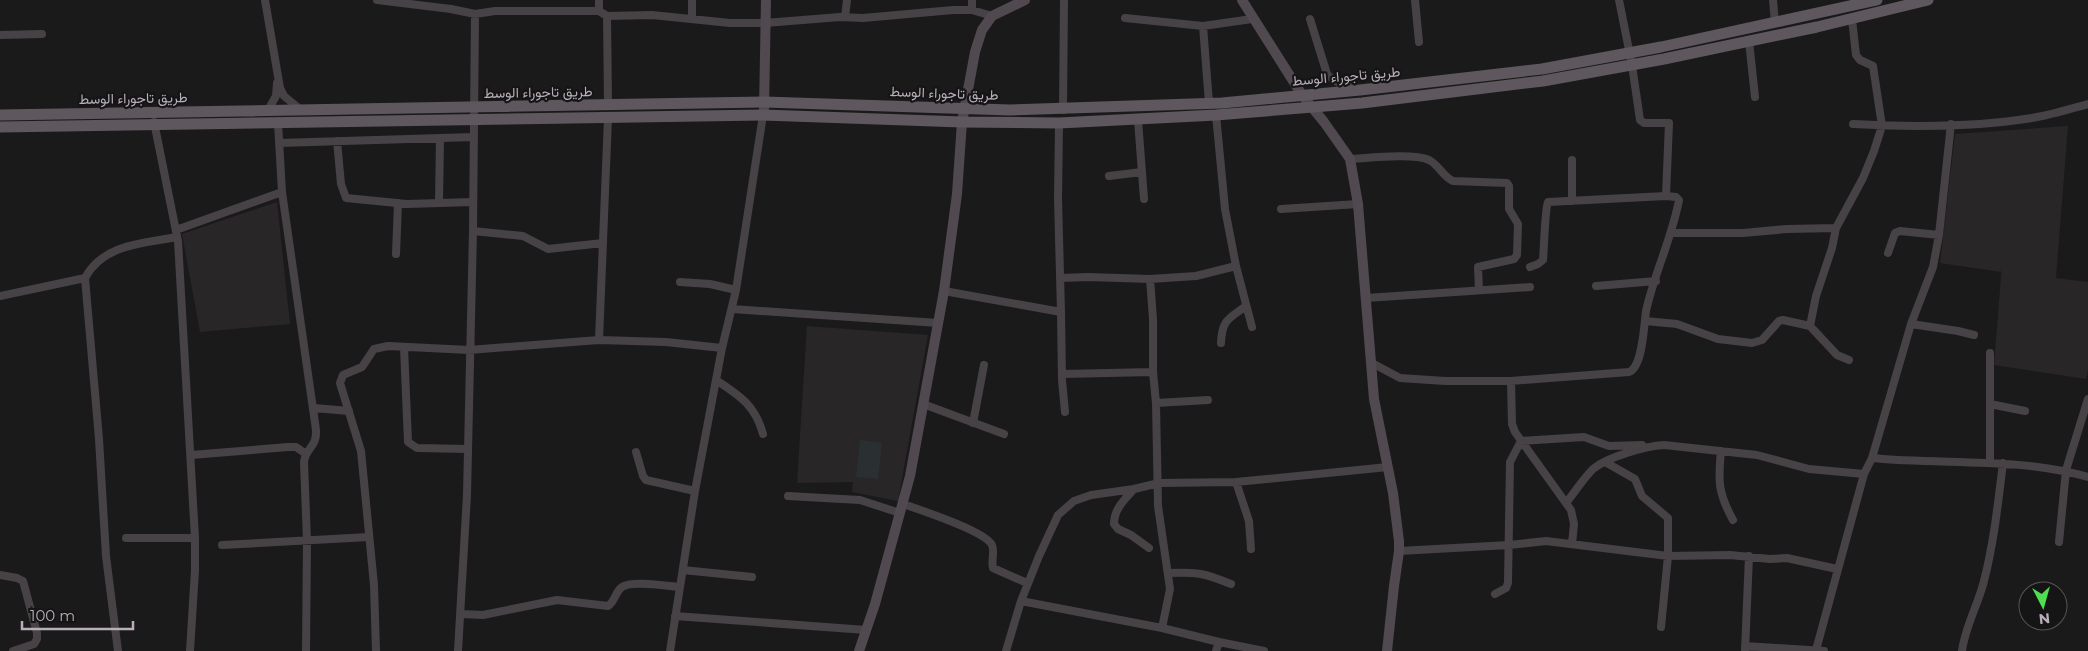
<svg xmlns="http://www.w3.org/2000/svg" width="2088" height="651" font-family="Montserrat,Vazirmatn,sans-serif">
<rect width="100%" height="100%" fill="#1b1a1b"/>
<!-- built -->
<path fill="#282627" d="M2068,126L2056,278L2088,282V371L2086,379L1994,365L2002,264L2001,272L1940,263L1955,134Z
M277,202L290,324L200,332L182,234Z
M807,326L928,335L898,501L852,492L853,482L797,483Z"/>
<!-- grass -->
<path fill="#2a2f32" d="M860,440L882,443L878,479L856,477Z"/>
<g fill="none" stroke-linecap="round" stroke-linejoin="round">
<!-- street -->
<path stroke="#474246" stroke-width="8" d="M265,0L280,88L284,96L301,110
M377,0L451,9L475,14L495,11H599L607,16L652,15L730,23H765L840,17L863,18L953,10H972L992,16
M599,0V11
M692,0V18
M972,0V10
M1415,0L1419,42
M1773,0L1775,23
M607,16L608,105
M845,17L847,0
M1125,18L1203,26L1252,19
M1310,19L1327,74L1333,80L1356,89
M1203,26L1209,103
M0,35L42,34
M1749,41L1755,97
M268,110L276,96L277,83
M1063,110L1064,0
M1216,115L1225,209L1236,266L1252,327
M1138,120L1144,199
M154,122L178,241L195,538V570L190,651
M1853,124C1909,127 1977,127 2032,118C2051,115 2070,109 2088,104
M337,141L341,184L346,198L407,204L473,202
M279,143L473,137
M1350,159C1369,158 1413,153 1429,160C1439,165 1443,177 1453,181L1507,183L1509,186V209L1518,224L1517,255L1514,259L1478,267L1479,290
M1572,160V201
M1109,176L1142,172
M282,192L316,430C317,448 306,447 304,462L307,541L306,651
M439,203L440,138
M1281,209L1358,204
M176,230L282,192L278,123
M473,231L523,236L548,249L603,243
M1671,233H1743L1787,229L1836,228
M1888,253L1895,233L1900,231L1939,235
M396,254L398,203
M1530,267L1538,264L1543,260C1544,249 1545,208 1548,202L1666,196
M1060,278L1088,277L1150,279L1196,276L1236,266
M1150,279L1153,319V372L1156,403L1158,506L1170,589L1162,628
M680,282L710,284L736,290
M1596,286L1656,281
M944,291L1061,312L1058,199L1059,123
M0,296L85,278
M1366,298L1530,287
M732,309L938,323
M1061,312L1062,380L1065,412
M1645,321L1677,324L1718,339L1752,343L1762,340L1779,321L1783,320L1810,326
M1911,324L1958,331L1974,335
M599,340L608,118
M1221,343C1222,319 1229,319 1246,306
M404,347L408,442L417,448L468,449
M1849,360L1837,355L1810,326L1816,296L1832,248L1836,228L1863,178L1874,151L1882,126L1873,66L1860,60L1856,55L1852,19
M1370,362L1400,378L1445,381H1511L1629,372C1643,367 1644,324 1646,311C1654,274 1672,238 1679,200L1676,197L1666,196L1669,123H1644L1640,120L1632,65L1619,0
M1062,374L1153,372
M716,380C740,396 755,405 763,434
M1511,381L1512,424L1515,432L1571,510L1574,524L1572,544
M1156,403L1208,400
M923,404L1004,434
M1990,404L2025,411
M314,408L349,411
M973,423L984,365
M1721,451C1718,481 1718,493 1733,520
M636,452L643,476L646,480L695,491
M191,455L288,447H296L306,454
M1872,458C1944,465 2018,457 2088,477
M1605,462L1635,479L1642,496L1668,518V556L1661,627
M1990,462V353
M1236,482L1249,521L1251,549
M1134,489C1124,500 1114,509 1114,524L1118,529L1131,535L1149,548
M788,496L860,500L900,513
M1566,503C1575,492 1583,479 1593,469C1607,457 1646,446 1664,445L1757,455L1809,469L1864,474
M903,504C920,510 985,531 992,545C995,552 991,560 993,568L1027,583
M126,538H195
M2059,542L2066,470L2088,399
M222,545L369,537
M1399,551L1509,545L1546,541L1668,556L1730,555L1770,559L1787,558L1837,569
M683,570L752,577
M1168,573C1198,572 1204,573 1231,584
M0,575L17,578L23,581L37,633V639L34,644L13,651
M1495,594L1506,588L1508,583L1510,462L1521,441L1584,437L1609,446L1642,445
M1021,601L1162,628L1219,642L1216,651
M461,614L483,615L557,600L608,606C615,602 615,592 622,587C632,580 667,586 680,587
M675,616L866,630
M1219,642L1264,651
M1745,646L1824,651
M1816,650L1864,474L1872,458L1911,324L1933,267L1939,235L1951,124
M118,651L106,556L99,439L85,278C103,244 144,243 177,237
M376,651L374,585L361,451L340,383L343,375L362,367L374,349L388,346L469,350L599,340L666,342L722,348
M458,651L467,495L473,231L475,14
M670,651L695,491L722,348L736,290L763,115
M1006,651L1021,601L1039,556L1058,515L1074,501L1091,495L1134,489L1159,483L1236,482L1388,467
M1745,651L1749,556
M1962,651C1965,627 1978,605 1984,581C1994,542 1998,503 2003,463"/>
<!-- secondary -->
<path stroke="#50494f" stroke-width="10" d="M1242,0L1302,95L1324,122L1350,159L1358,204L1374,399L1393,493L1399,541V551L1394,586L1387,651
M764,109L766,0
M859,651L875,604L910,476L944,291L957,194L962,122L975,52L982,30L992,16L1025,0"/>
<!-- primary -->
<path stroke="#5f575e" stroke-width="11" d="M0,115L764,102L1010,110L1222,103L1360,90L1542,69L1661,47L1877,0
M0,127L763,115L962,122L1059,123L1216,115L1362,103L1543,81L1664,59L1817,27L1928,0"/>
</g>
<g text-anchor="middle" stroke-width="4.5" stroke-linejoin="round" paint-order="stroke">
<!-- street labels -->
<g font-size="14" fill="#b9aeb9" stroke="#161516">
<text transform="translate(1346 76) rotate(-5)" y="5">طريق تاجوراء الوسط</text>
<text transform="translate(538 92) rotate(-1)" y="5">طريق تاجوراء الوسط</text>
<text transform="translate(944 93) rotate(2)" y="5">طريق تاجوراء الوسط</text>
<text transform="translate(133 98) rotate(-1)" y="5">طريق تاجوراء الوسط</text>
</g>
</g>
<!-- north arrow -->
<g transform="translate(2043 606) rotate(174)"><circle r="24" fill="#161516" stroke="#575257"/>
<path d="M0-4L9 19L0 12L-9 19Z" fill="#4fde50"/>
<text y="-8" font-size="14" font-weight="bold" text-anchor="middle" fill="#b9aeb9">N</text>
</g>
<!-- scale -->
<path d="M22 621v8h111v-8" fill="none" stroke="#b9aeb9" stroke-width="2.5"/>
<text x="30" y="621" font-size="15" fill="#b9aeb9" stroke="#161516" stroke-width="4" paint-order="stroke">100 m</text>
</svg>
